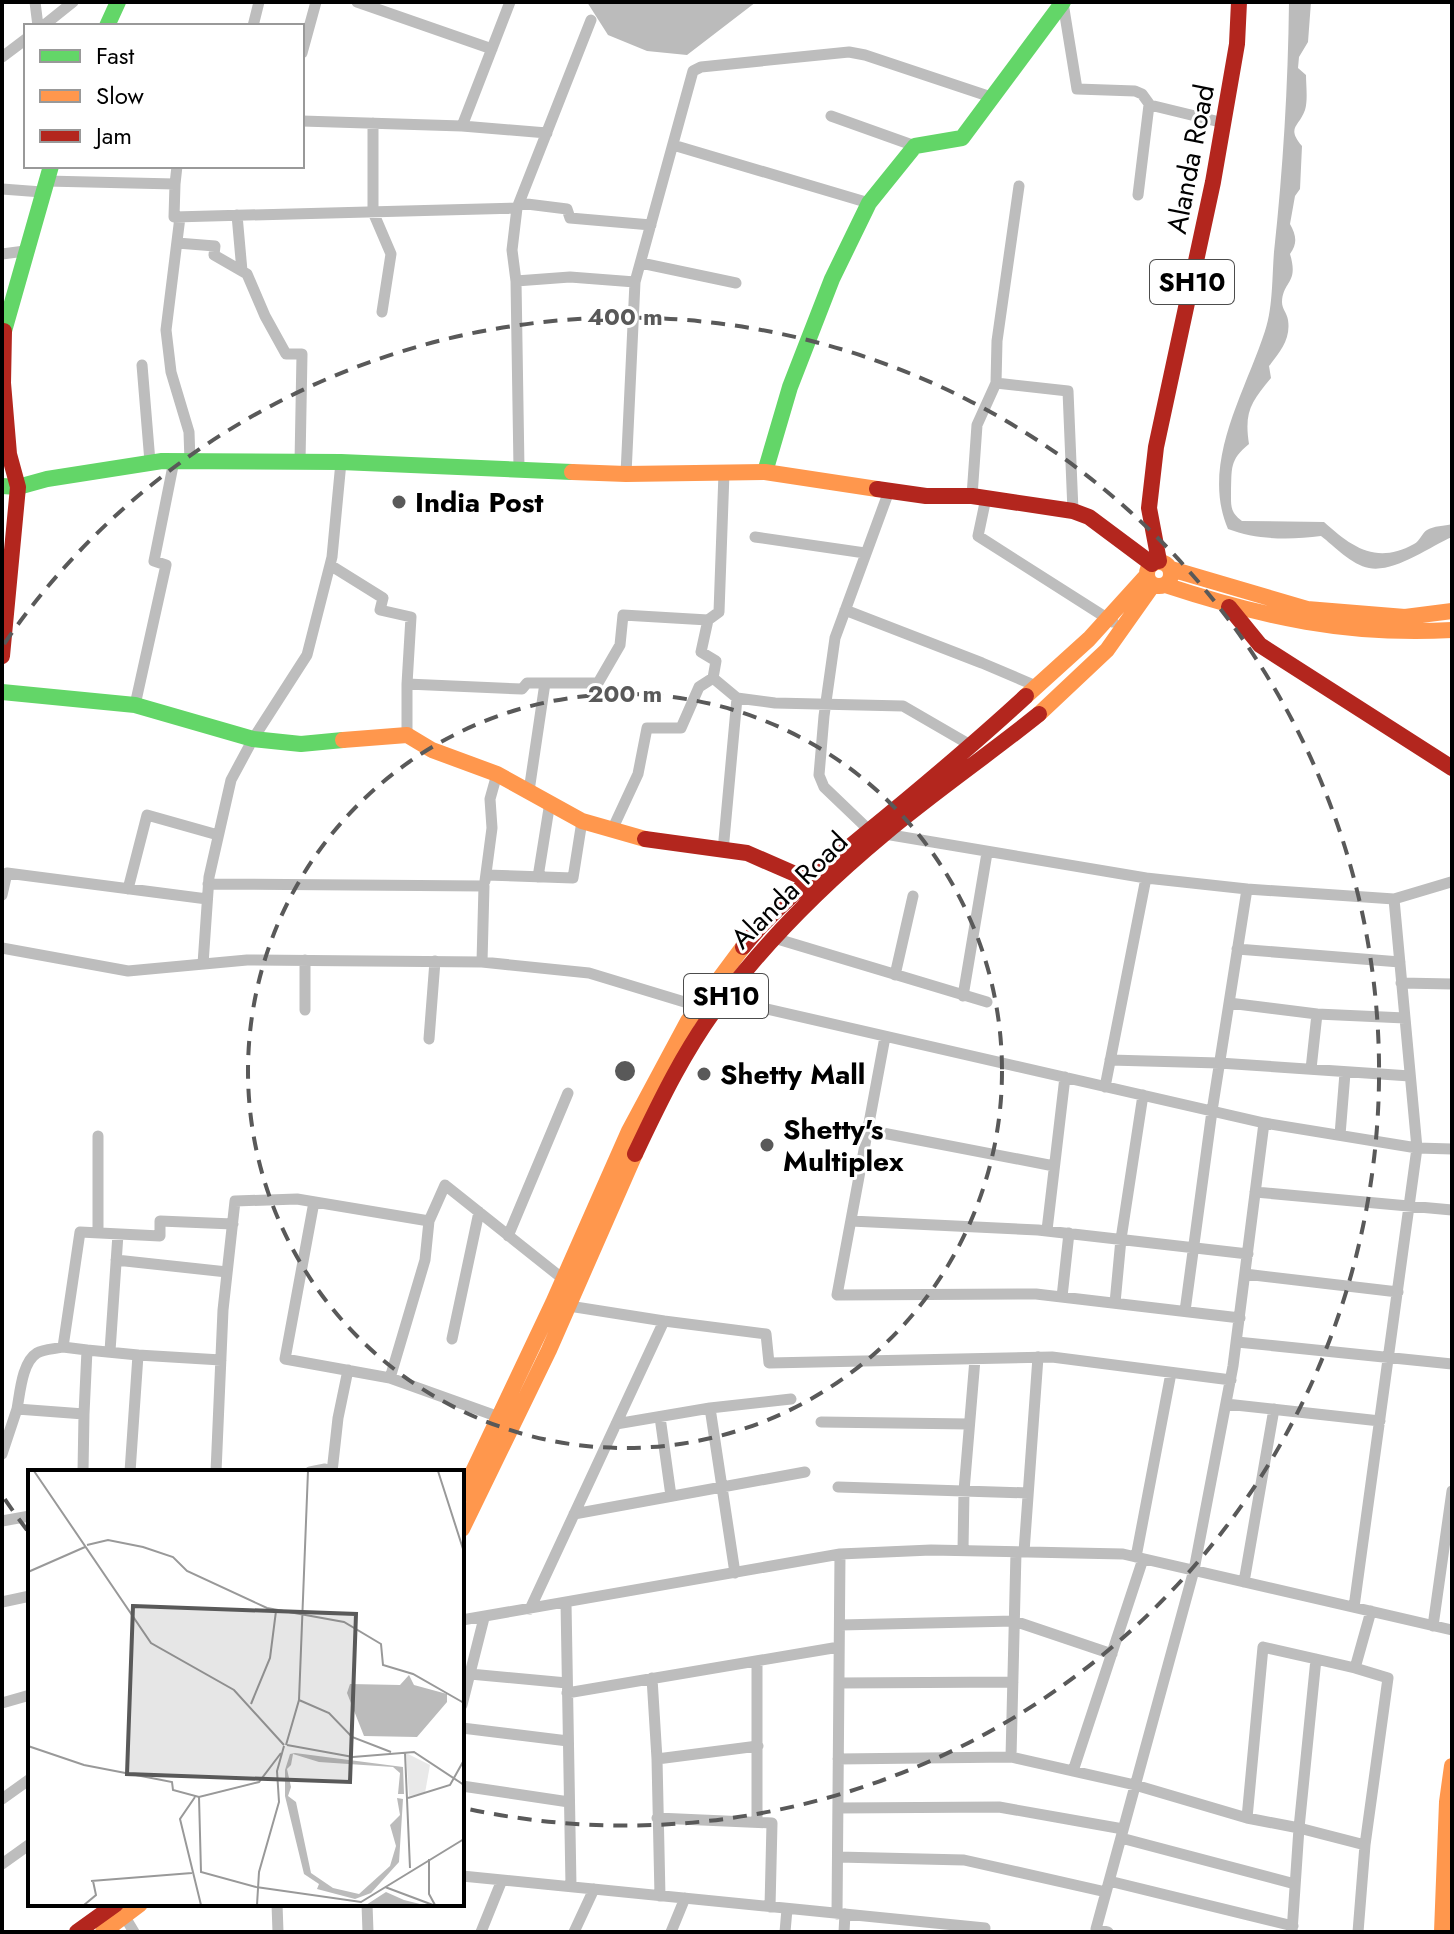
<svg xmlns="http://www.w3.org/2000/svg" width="1454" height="1934" font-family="Jost,sans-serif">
<rect width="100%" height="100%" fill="#fff"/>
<!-- water -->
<path fill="#bbb" d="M587,2H756L687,55L647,51L608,35Z
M1289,2H1311L1308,42L1299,57L1298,68L1306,75C1306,85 1308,100 1305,110C1299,127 1286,127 1302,146L1300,189L1295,196L1290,224C1296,235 1298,243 1290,254C1299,284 1283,280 1282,302C1282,309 1287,313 1288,320C1291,339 1280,352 1269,366L1271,378C1251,402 1244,412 1249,444C1229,460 1232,469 1231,492C1231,506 1230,512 1242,521L1324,522C1352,547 1376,565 1414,544C1420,541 1422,533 1427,530C1433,526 1445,526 1452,524V537C1429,547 1394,573 1369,568C1352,565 1334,546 1321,536C1290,540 1257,540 1228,529C1200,464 1245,393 1265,331C1273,307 1272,277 1274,252C1283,169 1288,86 1289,2Z"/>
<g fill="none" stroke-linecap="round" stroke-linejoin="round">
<!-- street -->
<path stroke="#bdbdbd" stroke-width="11" d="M35,2L38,26
M357,2L492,49
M1063,3L1077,89L1135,91L1142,94L1150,105L1224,123
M43,26L73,2
M253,26L259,2
M302,53L316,2
M2,57L26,39
M831,116L915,146
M302,121L462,126L510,2
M373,123V212L391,254L382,312
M462,126L547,133
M673,145L869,203
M46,181L175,184L174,217L517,208L591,20
M175,184L177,166
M2,189L42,192
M1138,195L1149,105
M519,203L567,209L570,218L651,225
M517,208L512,250L516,281L570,277L635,282
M237,215L242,271
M180,217L166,330L171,372L189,432L190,461
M177,243L215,246L214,255L247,274L265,316L286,354H302L300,462
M2,254L25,251
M641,263L736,283
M516,281L519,469
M142,365L150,462
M996,383L1068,391L1073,511
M626,474L635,282L693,71L701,67L849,52L865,55L994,98
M972,496L977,425L996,383L997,341L1019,186
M986,498L978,536L1113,622
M755,537L865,553
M330,565L383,598L380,610L411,617L407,684
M845,610L982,663L1036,686
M708,620L719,612L724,473
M135,705L166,565L154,561L174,461
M407,735V684L522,689L527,683H598L620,645L623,615L708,620L701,652L716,661L713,678
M529,791L545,683
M612,830L638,774L647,728H681L699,687L713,678L737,698L775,703L903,706L972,746
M870,831L824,787L819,775L824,716L835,638L889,491
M885,834L1146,878L1247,889L1394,899L1417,1148L1354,1607
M723,851L737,698
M486,875L573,878L582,821
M538,877L550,802
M485,881L492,828L490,799L497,774
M208,884L484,886L482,962
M128,889L147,815L218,835
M2,895L7,873L207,899
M1394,899L1451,882
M774,938L987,1002
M2,948L128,971L247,960L482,962L589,973L701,1007
M1237,949L1400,962
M203,964L209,877L231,780L253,739L307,655L332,557L341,462
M895,975L913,896
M1401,983L1452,984
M963,996L987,853
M719,998L1264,1123
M1229,1003L1317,1014
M305,1010V960
M885,1037L837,1295L1036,1294L1240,1318
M429,1039L435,961
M1110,1060L1219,1063L1410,1076
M1311,1069L1317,1014L1405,1018
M1105,1087L1146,878
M867,1130L1054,1166
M1340,1135L1345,1073
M98,1136V1233
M1255,1192L1452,1210
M314,1202L285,1359L390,1378L499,1417
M851,1221L1038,1230L1248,1254
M1047,1230L1065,1077
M508,1236L568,1093
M116,1260L227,1272
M1245,1274L1398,1292
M1062,1297L1069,1233
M1115,1303L1121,1239L1143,1095
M1185,1311L1212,1111L1247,889
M664,1321L766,1334L769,1363L1052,1357L1231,1380
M452,1339L479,1212
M1237,1342L1452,1364
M87,1350L138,1355L130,1472
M110,1351L118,1234
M138,1355L221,1360
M390,1378L425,1260L429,1221
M1226,1404L1380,1421
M710,1408L791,1399
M17,1409C20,1393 22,1362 37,1353C44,1349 55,1349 63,1347
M660,1417L671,1496
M821,1422L969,1424
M616,1424L710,1408L735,1573
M2,1454L17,1409L84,1414L87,1350L63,1347L80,1232L160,1236V1221L233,1224
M83,1472L84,1414
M216,1472L223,1310L235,1201L297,1199L429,1221L445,1185L563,1279
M310,1472L325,1469L328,1472
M332,1472L338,1418L348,1370
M838,1487L1028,1493
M574,1514L805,1472
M2,1521L30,1516
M963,1550L964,1491L975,1359
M1024,1552L1038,1357
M1136,1557L1171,1373
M1244,1582L1274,1409
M2,1602L30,1596
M566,1603L571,1886
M530,1609L664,1321L569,1306
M462,1620L840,1554L931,1550L1123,1554L1452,1630
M840,1625L1014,1621L1112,1654
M1433,1626L1452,1491
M470,1674L567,1683
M652,1678L657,1759L660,1896
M839,1683L1013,1682
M567,1693L839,1647
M2,1703L30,1695
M462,1705L484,1618
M462,1728L568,1741
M1011,1757L1016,1552
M657,1759L758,1746
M838,1759L1011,1757L1135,1785L1247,1818L1299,1828L1365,1845L1358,1932
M1073,1771L1143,1559
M462,1786L569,1802
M2,1799L30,1779
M838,1808L999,1807L1123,1829
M657,1818L772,1823L770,1907
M1247,1818L1263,1647L1316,1659
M757,1822V1661
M1121,1838L1295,1884
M1365,1845L1388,1678L1355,1668L1371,1611
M838,1857L964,1860L1106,1892
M2,1864L30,1844
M462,1876L985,1928L983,1932
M1109,1881L1293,1926
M277,1904L278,1932
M367,1904L368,1932
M122,1912L134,1932
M837,1914L840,1554
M481,1932L502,1880
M574,1932L594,1889
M671,1932L685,1898
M785,1932L787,1909
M844,1932L845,1914
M1108,1932L1096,1929L1194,1570L1233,1366L1264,1123L1417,1148L1452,1149
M1292,1932L1299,1828L1316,1659L1355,1668"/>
<!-- fast -->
<path stroke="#63d668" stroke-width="16" d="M107,26L118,2
M4,331L51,166
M765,472L790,387L832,279L869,203L915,146L962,138L1063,2
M2,486L18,487L47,479L162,461L341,462L572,472
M2,692L135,705L253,739L301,744L343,740"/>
<!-- slow -->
<path stroke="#ff974d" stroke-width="16" d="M572,472L626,474L765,472L877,489
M1147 574a12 12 0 1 1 24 0a12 12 0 1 1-24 0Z
M1171,569L1307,609L1405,617L1452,611
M1165,585C1262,617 1349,636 1452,630
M1026,696L1089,639L1147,575
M1039,714L1107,650L1153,585
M343,740L407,735L432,750L497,774L582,821L645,839
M462,1495L553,1303L629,1131L688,1021L743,947
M462,1529L549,1350L635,1154
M103,1932L140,1904
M1442,1932L1447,1802L1452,1766"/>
<!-- jam -->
<path stroke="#b3261e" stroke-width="16" d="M877,489L926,496H972L1073,511L1089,517L1152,564
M1159,561L1149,508L1156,447L1213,182L1237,44L1239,2
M1229,607L1260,645L1452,768
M2,656L18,487L9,454L3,383L4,331
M645,839L747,853L809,880
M743,947C777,904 822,870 864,835C919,790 974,744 1026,696
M635,1154C660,1101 686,1047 722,1000C769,938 825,883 884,834C934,792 988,755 1039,714
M77,1932L116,1904"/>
</g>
<!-- distance rings -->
<g fill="none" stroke="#595959" stroke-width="4" stroke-dasharray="14 10">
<circle cx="625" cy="1071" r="377"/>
<path d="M27 1530A754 754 0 0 1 4 1498M4 644A754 754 0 1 1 468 1809"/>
</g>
<!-- markers -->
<g fill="#595959" stroke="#fff" stroke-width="3">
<circle cx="399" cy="502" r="8"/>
<circle cx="704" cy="1074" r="8"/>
<circle cx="767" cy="1145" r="8"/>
</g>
<g text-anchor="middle" stroke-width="6" stroke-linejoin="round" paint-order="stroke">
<!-- shield labels -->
<g fill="#fff" stroke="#4c4c4c" stroke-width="2">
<rect x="1150" y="260" width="84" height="44" rx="6"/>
<rect x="684" y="974" width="84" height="44" rx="6"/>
</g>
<g font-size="26" font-weight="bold" fill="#000">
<text x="1192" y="291">SH10</text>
<text x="726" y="1005">SH10</text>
</g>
<!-- street labels -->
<g font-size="28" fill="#000" stroke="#fff">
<text transform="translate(1190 159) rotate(-79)" y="10">Alanda Road</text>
<text transform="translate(789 890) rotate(-45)" y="10">Alanda Road</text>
</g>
<!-- poi labels -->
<g font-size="28" font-weight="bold" fill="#000" stroke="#fff" text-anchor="start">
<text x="415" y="512">India Post</text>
<text x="720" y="1084">Shetty Mall</text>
<text x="783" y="1139">Shetty's<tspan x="783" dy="32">Multiplex</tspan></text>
</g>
</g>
<!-- overview -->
<g transform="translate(28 1470)">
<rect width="436" height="436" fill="#fff"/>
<path d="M378,283L402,295L397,323L381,326Z" fill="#e9e9e9"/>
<path d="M381,205L386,215L419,224V232L389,267L336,266L319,223L322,214L372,215ZM267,283L375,297L376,324H370L372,303L365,297L291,292L265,284L263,295L259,299L263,317L260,326L268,332L283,403L305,418L331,424L362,396L368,376L362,355L372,345L369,328L375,329L371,392L343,423L327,429L289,419L291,414L276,404L257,326V300L262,284ZM358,422L376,430L396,435H338Z" fill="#bbb"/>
<path fill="none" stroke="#999" stroke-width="2" d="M6,1L123,173L206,220L256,275M410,1L436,82M59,75L80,70L115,77L145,87L159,101L239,138L316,152L353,174L355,195L385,204L436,233M0,102L57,77M271,230L301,243L324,267L363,282M223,234L242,188L248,141M258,275L271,230L280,1M259,275L325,287L386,282L436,315M0,276L56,295L144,312L145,320L171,327L231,312L253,283M377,283L382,398M167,327L152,349L173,435M171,327L173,402L228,417M380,328L422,315L436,290M401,389V424L407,435M63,411L164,403M228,417L333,432L436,369M357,417L405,435M56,435L68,425L65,411M229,435L231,402L251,332L249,301L256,276"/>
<path fill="#595959" fill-opacity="0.15" stroke="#595959" stroke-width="4" d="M105,136L328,144L322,312L99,304Z"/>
<rect width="436" height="436" fill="none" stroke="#000" stroke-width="4"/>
</g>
<circle cx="625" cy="1071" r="12" fill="#595959" stroke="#fff" stroke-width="4"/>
<g font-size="24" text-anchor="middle" font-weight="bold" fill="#595959" stroke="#fff" stroke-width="6" stroke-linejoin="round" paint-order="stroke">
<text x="625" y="325">400 m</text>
<text x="625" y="702">200 m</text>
</g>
<!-- border -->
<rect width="1454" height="1934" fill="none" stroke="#000000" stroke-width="8"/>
<!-- legend -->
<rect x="24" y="24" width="280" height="144" fill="#ffffff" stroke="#999999" stroke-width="2"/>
<rect x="40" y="50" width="40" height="12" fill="#63d668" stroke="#999999" stroke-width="2"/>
<text x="96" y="64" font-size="24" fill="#000000">Fast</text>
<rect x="40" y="90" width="40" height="12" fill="#ff974d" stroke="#999999" stroke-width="2"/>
<text x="96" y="104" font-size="24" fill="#000000">Slow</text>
<rect x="40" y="130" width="40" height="12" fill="#b3261e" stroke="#999999" stroke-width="2"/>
<text x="96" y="144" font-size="24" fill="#000000">Jam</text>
</svg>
